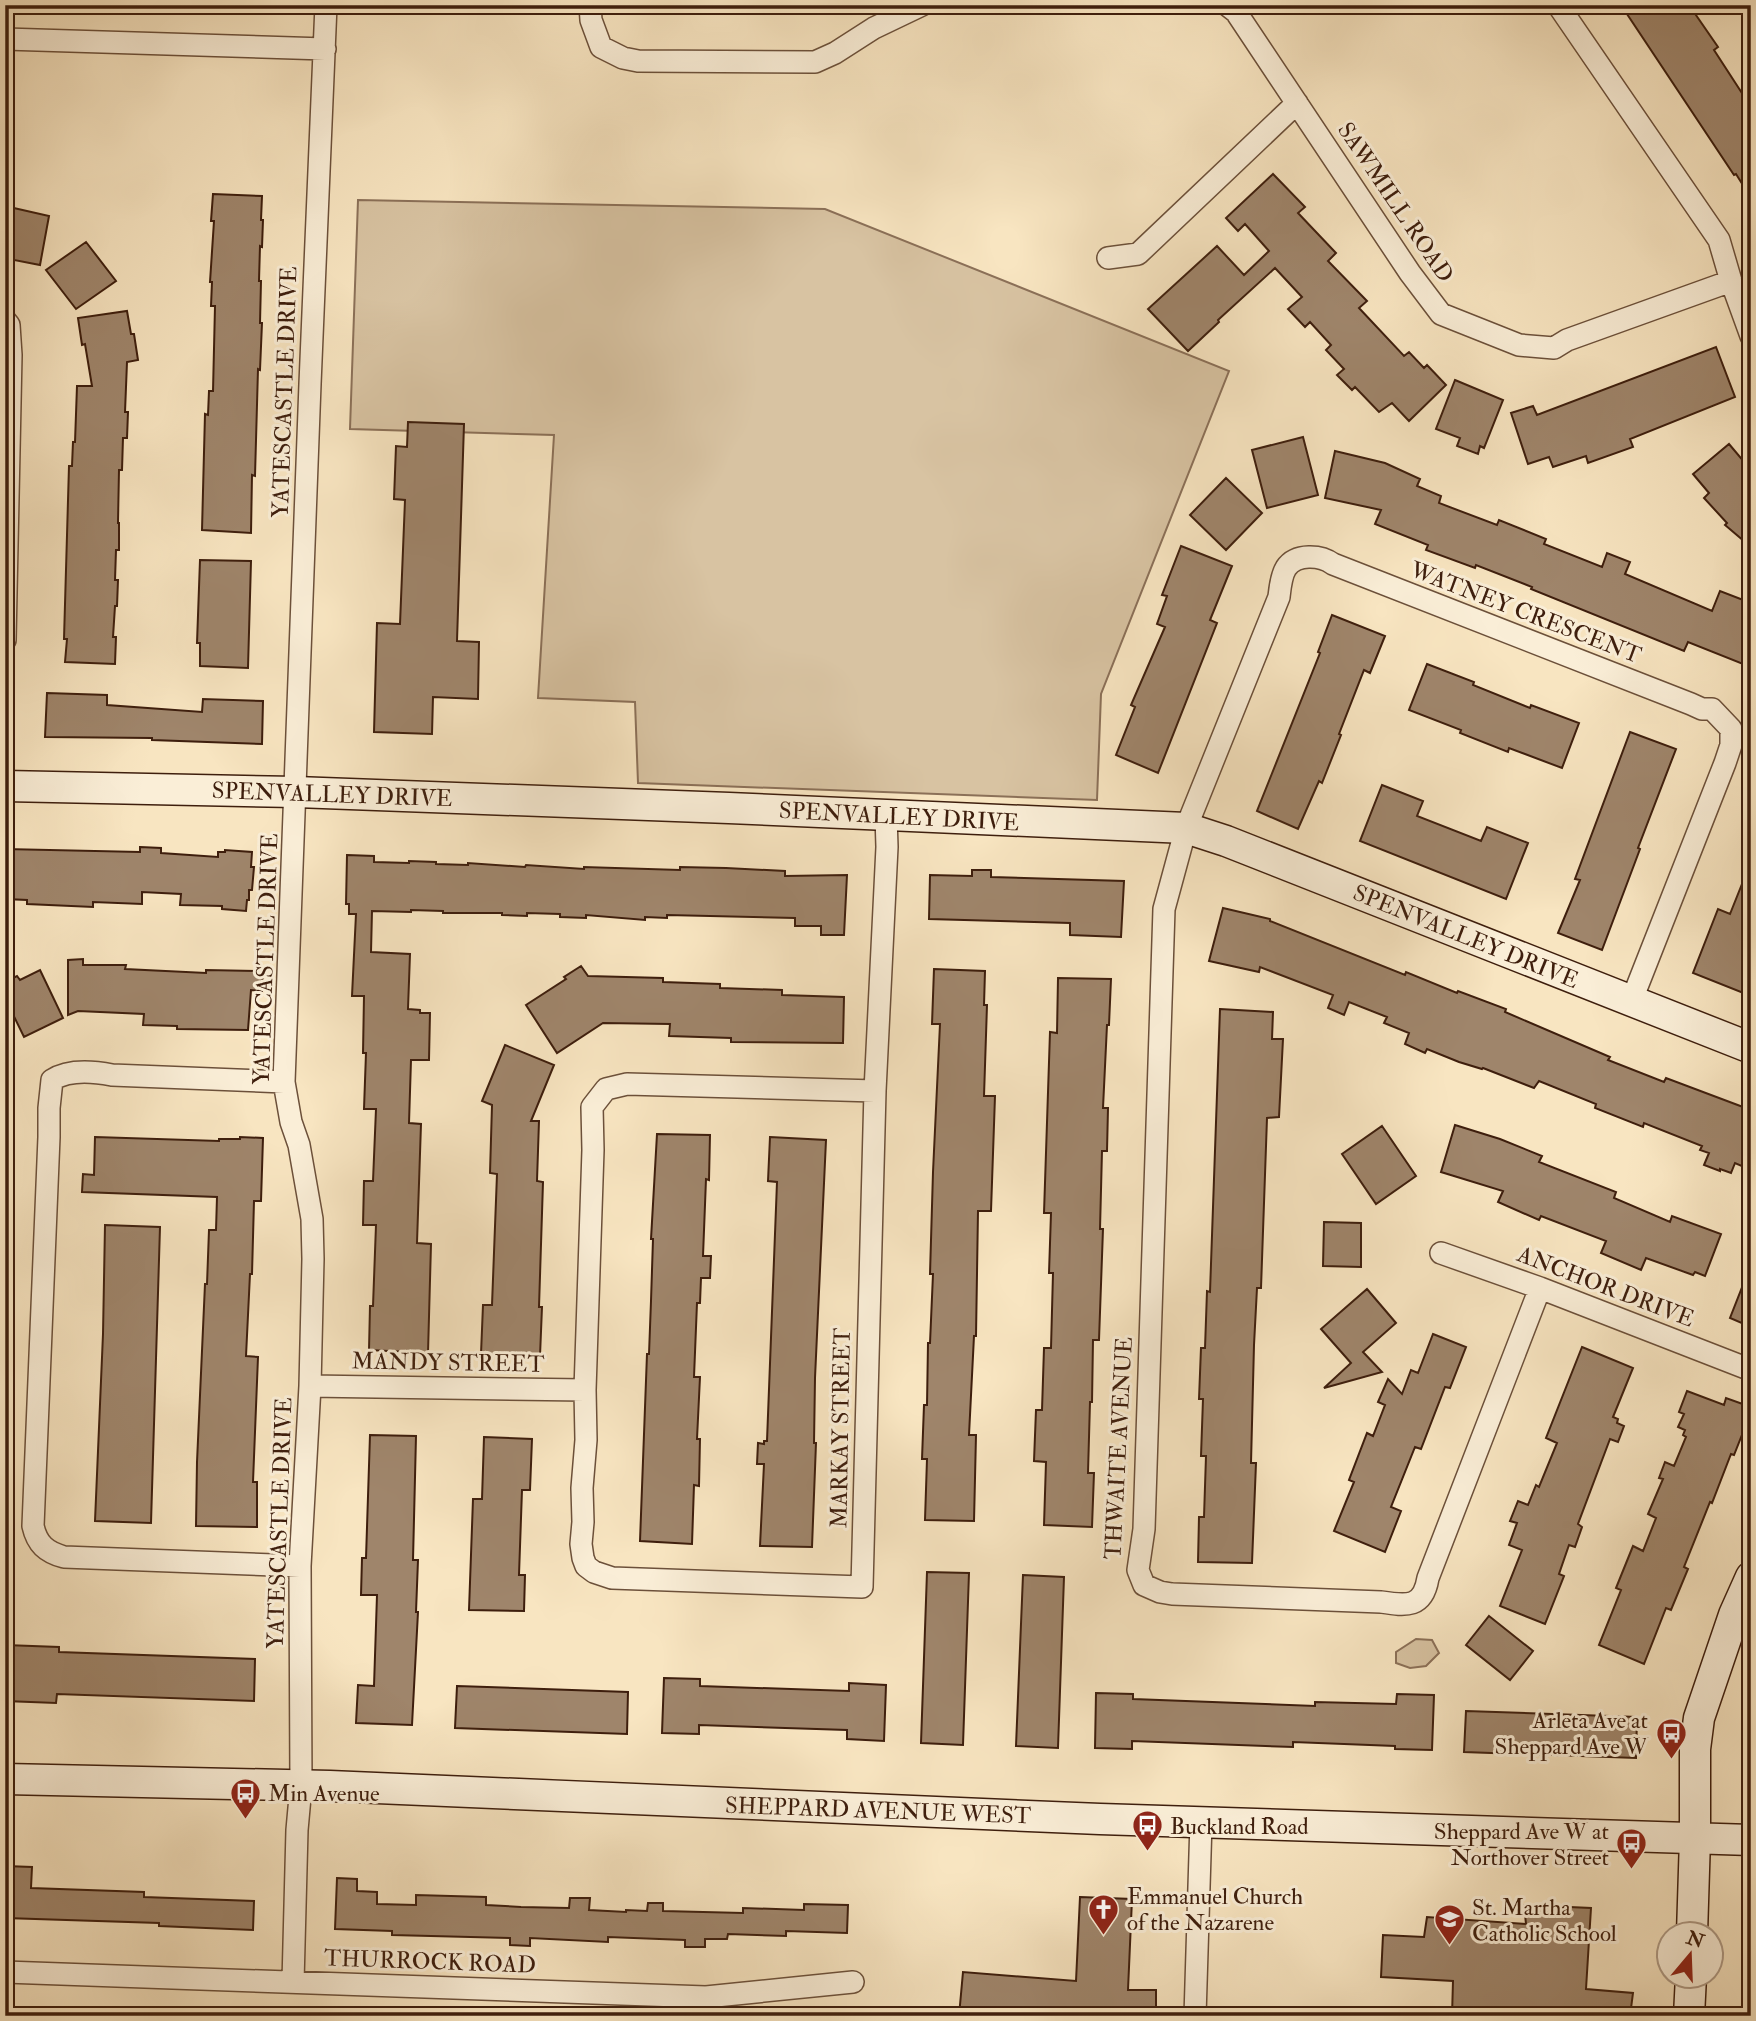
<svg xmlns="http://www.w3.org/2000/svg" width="1756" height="2021" font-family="'IM FELL Double Pica',serif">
<rect width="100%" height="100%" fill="#f8e5c1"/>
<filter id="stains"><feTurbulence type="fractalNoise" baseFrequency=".00286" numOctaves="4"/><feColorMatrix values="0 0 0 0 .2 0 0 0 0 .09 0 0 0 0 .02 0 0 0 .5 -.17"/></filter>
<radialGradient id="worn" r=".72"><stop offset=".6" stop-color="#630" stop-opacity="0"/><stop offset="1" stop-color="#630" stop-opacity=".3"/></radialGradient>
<!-- green -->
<path fill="#d8c3a2" stroke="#8b7058" stroke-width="2" d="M358,200L825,209L1229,371L1101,694L1097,800L638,783L635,702L538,698L554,435L350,429Z
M1416,1639L1432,1640L1439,1653L1426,1666L1410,1668L1396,1663V1652Z"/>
<!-- building -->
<path fill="#9f856b" stroke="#3e1e0d" stroke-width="2" d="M1621,5H1689L1718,47L1714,50L1751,107V198L1736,174L1734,175Z
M1273,174L1305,207L1298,213L1336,253L1328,261L1367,301L1359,308L1404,356L1409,352L1424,368L1427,365L1446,385L1409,421L1392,403L1379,412L1355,387L1352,390L1337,375L1344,369L1326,350L1331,345L1310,322L1305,327L1288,309L1302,297L1275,268L1218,320L1219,322L1188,351L1148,309L1217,246L1244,275L1269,251L1245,224L1238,231L1226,218Z
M213,194L262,196L261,220H263L262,247L260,246L259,281H261L260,323H262L260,370L258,369L255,476L252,475L251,533L202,530L205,414L208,415L209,391H213L215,306H211L212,282H210L214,221H211Z
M5,206L49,216L40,265L14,260V257L5,256Z
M86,242L116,281L76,309L46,270Z
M127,311L131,334H134L138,360L127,362L125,412H128L127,438H123L122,470H119L118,523H119V550H116L115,580H118L117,606H115L113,637H116L115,664L65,662L67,639H64L69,466H72L73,442H75L77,386H92L85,344L82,345L78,318Z
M1716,347L1735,397L1630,439L1633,447L1588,463L1586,456L1553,467L1549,457L1528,464L1511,413L1533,406L1537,415Z
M1455,380L1503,400L1484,448L1480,446L1478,454L1457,446L1460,438L1436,429Z
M408,422L464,424L457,641L479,642L478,699L433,697L432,734L374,732L377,623L400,624L405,500L394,499L396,446L407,447Z
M1303,437L1318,495L1267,508L1252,450Z
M1729,444L1751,470V547L1725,525L1727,523L1704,498L1709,493L1693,474Z
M1335,451L1385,463L1420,479L1417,486L1441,496L1439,503L1497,525L1499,520L1546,539L1544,544L1602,567L1607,553L1630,562L1625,574L1712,611L1720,591L1751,603V643L1743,664L1688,642L1684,651L1531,589L1532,587L1476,565L1475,568L1426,550L1428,545L1375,524L1381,510L1325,498Z
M1226,478L1262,513L1226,550L1190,515Z
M1181,546L1232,566L1210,620L1217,623L1158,773L1116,755L1135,707L1131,705L1165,627L1157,624L1167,596L1162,595Z
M200,560L251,561L248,668L200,666V643H197Z
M1332,615L1385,636L1370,673L1364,670L1339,734L1341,735L1322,783L1319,781L1298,829L1257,811L1320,653L1318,652Z
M1427,664L1474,682L1473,685L1530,708L1531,705L1579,723L1562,768L1509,748L1508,752L1460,733L1461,730L1409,710Z
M47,693L107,695V705L202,712L203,699L263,701L262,744L152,740V738L45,737Z
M1630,732L1676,749L1638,848L1640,849L1602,950L1558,933L1580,880L1575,879Z
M1382,785L1423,801L1417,816L1481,841L1487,827L1528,843L1506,899L1360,841Z
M140,847L161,848V853L218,857V852H225V850L252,852L251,867H254L252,890H249V900H247L246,911L222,909V906L180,905L181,894L142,892V904L93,902V907L27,904V900L5,899V849L140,852Z
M347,855L374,856V862L409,863V861L436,862V864L468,865V863L525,867L526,865L584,869V867L680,870V867L726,868L785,871V876L847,875L844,935H821V926H795V918L667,915V918L645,917V920L586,915V918L560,917V914L527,913V916L502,915V913H443V911L411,910V912L372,911L371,952L410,954L408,1009L420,1010V1013H430L429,1060H411L409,1123L421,1124L417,1243L431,1244L428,1353L369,1350L370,1306H373L376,1225H363L364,1181H373L376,1109H364L366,1053H363L364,996H352L356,914H349V904H346Z
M1750,864H1751V996L1693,973L1718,909L1730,914Z
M972,870H991V877L1124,881L1121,937L1070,935V923L929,919L930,875L972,876Z
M1223,908L1270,919V921L1405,975L1406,972L1457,993L1458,991L1506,1009L1505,1012L1610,1057L1608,1060L1664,1082L1666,1078L1751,1110V1170L1735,1163L1731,1173L1720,1169V1171L1704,1165L1709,1153L1700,1150L1702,1146L1644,1123L1643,1127L1595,1108L1596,1104L1539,1081L1534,1088L1483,1068L1482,1069L1459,1062L1427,1049L1425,1053L1405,1044L1409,1033L1384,1023L1387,1017L1349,1002L1344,1015L1328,1008L1333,995L1260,967L1259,972L1209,961Z
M83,959V965H126L125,969L206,973V970L263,971L262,991L251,990L248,1030L177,1029V1026L143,1025L144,1014L78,1011L68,1015V960Z
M581,966L588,976L663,978V982L720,984V988L782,990V995L844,997L843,1043L731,1042V1038L669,1036L670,1024L603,1023L557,1053L526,1005L566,979L564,977Z
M934,969L985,971L984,1005H987L984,1096H995L991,1211H978L976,1336H974L969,1435H976L974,1521L925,1520L927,1459H922L924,1405H927L928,1343H930L933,1274H930L933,1172L940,1024H932Z
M40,970L63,1018L24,1037L5,998V982L17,976L20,980Z
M1058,978L1111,979L1109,1025H1107L1103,1108H1108L1107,1151H1102L1100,1229H1103L1099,1340H1093L1092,1402H1090L1088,1473H1094L1092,1527L1044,1525L1046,1462L1034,1461L1036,1410H1042L1044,1348H1051L1053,1273H1049L1051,1213H1044L1050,1032L1057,1033Z
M1220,1009L1273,1012L1272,1039H1283L1279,1117L1267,1118L1261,1288H1257L1254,1345L1251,1463H1256L1252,1563L1198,1562L1199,1517H1204L1206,1456H1201L1203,1399H1199L1201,1348H1205L1207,1291L1210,1292Z
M505,1045L554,1065L531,1121H539L537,1181L543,1182L539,1307H542L540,1356L481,1354L483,1305H492L497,1174L490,1173L492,1105L482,1101Z
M1455,1125L1500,1139L1542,1156L1539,1162L1616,1192L1614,1198L1670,1222L1672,1216L1721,1234L1705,1276L1695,1272L1693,1275L1646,1258L1641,1270L1601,1253L1606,1241L1541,1216L1539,1220L1498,1202L1503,1191L1441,1172Z
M1382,1126L1416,1176L1376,1204L1342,1154Z
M657,1134L710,1135L709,1180L706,1179L703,1256H711L710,1278H701L700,1303H697L694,1377H700L697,1439H700L699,1486L694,1485L692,1544L640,1541L647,1354H649L651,1301L653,1239H651Z
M95,1137L219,1141V1139H240V1137L263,1138L261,1201H254L252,1274H250L246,1356L258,1357L253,1482H257V1527L196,1526L197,1462L205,1284H207L209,1230H216L217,1197L82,1192L83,1174L94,1175Z
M770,1137L826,1140L815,1378L814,1443H816L812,1547L760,1546L764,1464H757L758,1443L764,1444V1441H767L777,1182L768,1181Z
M1324,1222L1361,1223V1267L1323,1266Z
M105,1225L160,1227L151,1523L95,1521L103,1334Z
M1750,1267H1751V1327L1730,1318Z
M1367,1289L1396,1323L1363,1352L1382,1372L1324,1388L1351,1363L1321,1329Z
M1433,1334L1466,1347L1450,1388L1445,1387L1421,1449L1415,1447L1391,1507L1401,1511L1385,1552L1334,1531L1354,1482L1349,1480L1367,1433L1373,1436L1385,1405L1378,1402L1388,1379L1402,1394L1411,1370L1418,1373Z
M1582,1347L1633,1368L1613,1417L1618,1419L1617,1423L1624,1426L1618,1442L1610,1439L1578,1524L1582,1527L1575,1547L1569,1545L1559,1574L1564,1576L1545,1624L1500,1606L1522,1550L1509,1545L1517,1523L1510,1521L1518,1501L1528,1505L1536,1485L1539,1487L1557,1443L1546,1438Z
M1687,1391L1724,1405L1726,1398L1751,1407V1412L1734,1455L1731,1454L1712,1503L1710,1502L1684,1567L1688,1569L1671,1610L1666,1608L1644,1664L1599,1645L1621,1590L1616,1588L1633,1546L1643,1551L1656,1518L1648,1514L1663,1479L1659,1478L1665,1462L1674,1466L1686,1437L1683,1435L1685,1430L1678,1427L1684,1414L1679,1412Z
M370,1435L416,1436L413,1560H418L416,1612H418L412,1725L356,1723L358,1685L374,1686L377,1595H361L362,1558H366Z
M484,1437L532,1439L530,1490H522L519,1575H525L524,1611L469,1610L473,1499H482Z
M927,1572L969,1573L963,1745L921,1743Z
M1023,1575L1064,1577L1058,1748L1016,1746Z
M1489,1616L1533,1651L1510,1680L1466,1645Z
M5,1645L59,1647V1652L255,1659L254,1701L57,1694L56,1703L5,1701Z
M664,1678L700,1679V1686L849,1691V1683L886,1685L884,1741L847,1739V1730L699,1725V1734L662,1733Z
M457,1686L628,1692L627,1734L455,1728Z
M1096,1693L1133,1694V1699L1315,1706V1702L1396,1704L1397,1694L1434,1695L1432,1750L1395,1749V1746L1293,1742V1747L1132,1741V1749L1095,1748Z
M1466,1711L1637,1717L1636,1758L1464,1752Z
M5,1866L32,1867L31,1888L144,1892V1897L254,1901L253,1930L159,1926V1923L5,1918Z
M337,1878L357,1879V1891L377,1892V1904L416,1905V1895L486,1897V1905L521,1907L569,1908L570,1898H590L589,1910L626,1912V1910L647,1911L648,1903H663V1911L743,1913V1908L804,1910V1904L848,1905L847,1933L786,1931V1936L728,1934L727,1939H705V1947H685V1940L608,1937V1942L530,1938V1946L510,1945V1938L392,1935V1931L335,1929Z
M1080,1897L1132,1899L1128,1990H1156V2016H959L963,1972L1076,1981Z
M1524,1905L1591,1908L1586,1989L1633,1993L1630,2016H1554L1523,2012L1524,2016H1452L1453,1981L1381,1977L1383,1935L1424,1937L1427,1917L1526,1924Z"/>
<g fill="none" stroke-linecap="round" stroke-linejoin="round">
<defs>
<path id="street" d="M590,5L591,20L601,47L623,58L638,61L815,62L835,53L874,28L922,5
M1227,5L1236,12L1410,273L1441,314L1519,345L1554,348L1567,340L1731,281
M1558,5L1719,240L1731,281L1751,336
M5,39L325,49
M1108,258L1138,254L1297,103
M5,320L9,325L11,355L5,640
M284,1082L112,1075C92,1071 69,1069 52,1080L49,1108V1137L33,1526C37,1544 46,1552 64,1557L300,1566
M875,1091L627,1084L606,1089L592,1107L593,1150L585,1390L586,1440L582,1488L583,1522L581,1544L583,1558L586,1566L594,1572L612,1578L862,1587L875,1091L887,847L886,816
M1441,1253L1540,1288L1751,1370
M1540,1288L1428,1578C1423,1608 1407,1606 1381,1602L1172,1594L1160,1592L1144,1585L1138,1570L1144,1529L1164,909L1186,828L1279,597C1280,588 1281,576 1286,568C1296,553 1321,555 1333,564L1691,704L1702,709H1712L1731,729V745L1725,763L1631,1002
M310,1386L585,1390
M5,1972L706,1997L853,1982
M293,1982L297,1830L301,1786L300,1566L310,1386L313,1259L312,1219L299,1145L291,1122L284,1082L310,384L326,5
M1195,2016L1201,1822"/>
<path id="secondary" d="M5,786L296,792L729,808L1186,828L1226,841L1751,1048
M5,1779L330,1786L1100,1819L1751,1840
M1692,1934L1695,1838V1749L1699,1718L1734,1615L1751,1577
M1689,2016L1691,1976"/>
</defs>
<!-- street casing -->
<use href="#street" stroke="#6c503a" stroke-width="24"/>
<!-- secondary casing -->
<use href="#secondary" stroke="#3e1e0d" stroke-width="33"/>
<!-- street -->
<use href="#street" stroke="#faeed7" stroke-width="21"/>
<!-- secondary -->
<use href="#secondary" stroke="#faeed7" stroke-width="30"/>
</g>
<!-- icons -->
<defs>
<symbol id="bus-pin" viewBox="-11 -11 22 30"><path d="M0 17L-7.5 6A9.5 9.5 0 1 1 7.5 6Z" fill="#8f2418" stroke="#faeed7"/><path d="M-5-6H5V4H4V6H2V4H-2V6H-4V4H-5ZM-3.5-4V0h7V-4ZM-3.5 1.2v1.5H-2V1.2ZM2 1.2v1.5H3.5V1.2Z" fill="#fff"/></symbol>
<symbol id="church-pin" viewBox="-11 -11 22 30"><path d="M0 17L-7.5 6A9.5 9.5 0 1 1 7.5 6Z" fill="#8f2418" stroke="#faeed7"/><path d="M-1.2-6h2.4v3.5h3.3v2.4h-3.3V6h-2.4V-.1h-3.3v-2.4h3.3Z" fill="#fff"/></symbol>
<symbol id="school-pin" viewBox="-11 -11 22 30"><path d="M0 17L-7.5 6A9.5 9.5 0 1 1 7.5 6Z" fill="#8f2418" stroke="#faeed7"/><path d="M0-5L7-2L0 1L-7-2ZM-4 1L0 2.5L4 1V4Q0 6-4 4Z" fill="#fff"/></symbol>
</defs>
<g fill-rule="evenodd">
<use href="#bus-pin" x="1654" y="1716" width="35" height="47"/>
<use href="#bus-pin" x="228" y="1776" width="35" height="47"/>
<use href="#bus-pin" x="1130" y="1808" width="35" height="47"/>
<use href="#bus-pin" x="1614" y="1826" width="35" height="47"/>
<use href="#church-pin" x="1086" y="1892" width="35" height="47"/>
<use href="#school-pin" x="1432" y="1902" width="35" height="47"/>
</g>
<g text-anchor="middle" stroke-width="6" stroke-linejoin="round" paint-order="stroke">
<!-- street labels -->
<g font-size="23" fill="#3e1e0d" stroke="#faeed7">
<text transform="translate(1396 202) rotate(56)" y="8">SAWMILL ROAD</text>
<text transform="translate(284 392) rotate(-88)" y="8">YATESCASTLE DRIVE</text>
<text transform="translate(1526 612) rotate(21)" y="8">WATNEY CRESCENT</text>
<text transform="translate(332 794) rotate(2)" y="8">SPENVALLEY DRIVE</text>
<text transform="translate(899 816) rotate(3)" y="8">SPENVALLEY DRIVE</text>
<text transform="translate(1466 936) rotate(22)" y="8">SPENVALLEY DRIVE</text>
<text transform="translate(265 959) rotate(-88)" y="8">YATESCASTLE DRIVE</text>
<text transform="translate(1606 1286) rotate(21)" y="8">ANCHOR DRIVE</text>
<text transform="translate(448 1362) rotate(1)" y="8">MANDY STREET</text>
<text transform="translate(840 1428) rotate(-89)" y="8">MARKAY STREET</text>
<text transform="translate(1118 1448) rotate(-87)" y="8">THWAITE AVENUE</text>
<text transform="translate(279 1523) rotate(-88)" y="8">YATESCASTLE DRIVE</text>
<text transform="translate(878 1810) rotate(2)" y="8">SHEPPARD AVENUE WEST</text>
<text transform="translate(430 1961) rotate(2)" y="8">THURROCK ROAD</text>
</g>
<!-- poi labels -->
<g font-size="23" fill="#3e1e0d" stroke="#faeed7" text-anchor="start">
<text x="1648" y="1728" text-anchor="end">Arleta Ave at<tspan x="1648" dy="26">Sheppard Ave W</tspan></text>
<text x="268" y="1801">Min Avenue</text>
<text x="1170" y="1834">Buckland Road</text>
<text x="1609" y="1839" text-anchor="end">Sheppard Ave W at<tspan x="1609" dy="26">Northover Street</tspan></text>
<text x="1127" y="1904">Emmanuel Church<tspan x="1127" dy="26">of the Nazarene</tspan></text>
<text x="1472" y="1915">St. Martha<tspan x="1472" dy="26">Catholic School</tspan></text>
</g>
</g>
<!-- margin -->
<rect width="1756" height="2021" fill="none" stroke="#f8e5c1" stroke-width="28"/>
<rect x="7" y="7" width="1742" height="2007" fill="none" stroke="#3e1e0d" stroke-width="3.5"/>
<rect x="14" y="14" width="1728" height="1993" fill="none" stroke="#3e1e0d" stroke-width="2"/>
<!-- north arrow -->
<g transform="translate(1690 1955) rotate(19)"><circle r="33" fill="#faeed7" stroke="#af9b86" stroke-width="2"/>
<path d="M0-5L12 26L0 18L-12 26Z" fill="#8f2418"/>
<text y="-10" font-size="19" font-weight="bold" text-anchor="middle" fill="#3e1e0d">N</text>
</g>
<rect width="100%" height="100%" filter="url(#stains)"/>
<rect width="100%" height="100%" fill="url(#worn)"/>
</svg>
